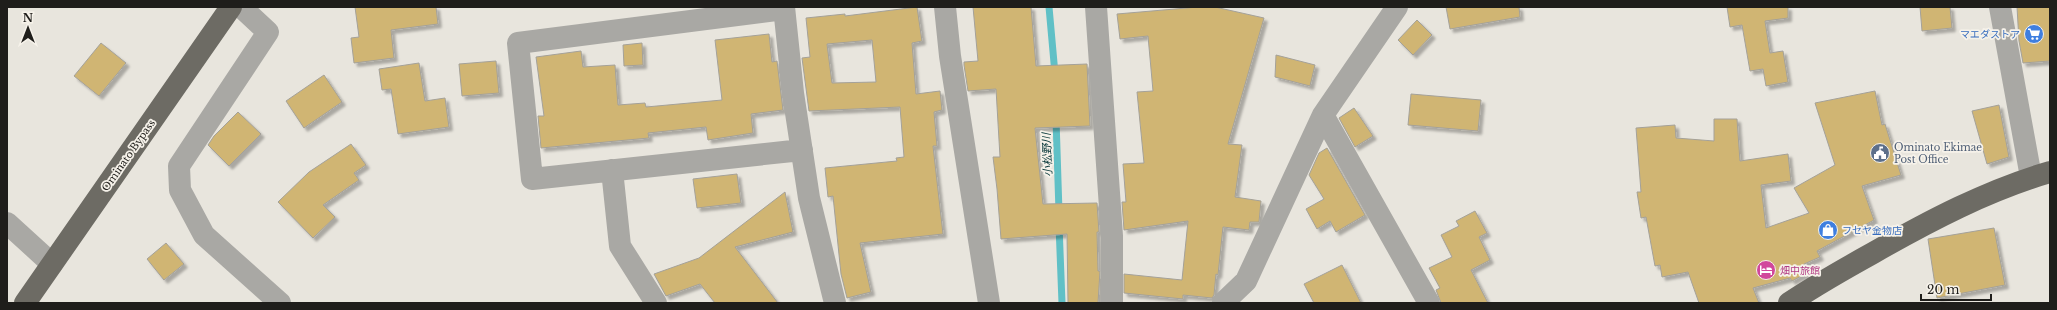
<svg xmlns="http://www.w3.org/2000/svg" width="2057" height="310" font-family="'Libre Baskerville','Noto Sans JP',serif">
<defs>
<filter id="shadow"><feDropShadow dx="3.5" dy="3.5" stdDeviation="1" flood-color="#0004"/></filter>
</defs>
<rect width="100%" height="100%" fill="#e8e5dd"/>
<g fill="none" stroke-linecap="round" stroke-linejoin="round">
<!-- stream -->
<path stroke="#60c0c6" stroke-width="7" d="M1049,7L1055,74
M1056,119L1059,212
M1059,225L1062,303"/>
</g>
<!-- building -->
<path fill="#d0b573" stroke="#a4a199" fill-rule="evenodd" filter="url(#shadow)" d="M355,7H436L438,24L391,30L394,58L354,63L351,38L359,37Z
M917,7L922,41L912,43L916,94L940,91L942,110L934,112L937,146H933L943,234L860,243L871,292L847,298L841,274L833,196L828,197L825,168L897,161L896,158L904,157L900,107L809,111L802,58L810,57L806,18L845,14V16ZM872,40L876,82L832,83L827,44Z
M973,7H1031L1036,66L1087,64L1090,126L1035,128L1043,204L1097,203L1099,232H1097L1098,271H1100L1098,303H1068L1067,234L1001,239L997,189L993,157H1000L996,89L968,91L964,65V62L978,61Z
M1198,7H1215L1264,18L1228,144L1242,145L1235,197L1261,201L1259,222H1250L1249,230L1223,227L1218,275L1216,274L1214,295L1212,298L1183,295V299L1124,293V274L1182,280L1188,221L1124,230L1122,202H1126L1123,164L1144,163L1137,92L1153,91L1148,36L1120,39L1117,14Z
M1446,7H1519L1520,17L1450,29Z
M1727,7H1788V18L1765,21L1770,53L1783,51L1788,82L1766,86L1763,69L1750,71L1742,25L1730,27Z
M1920,7H1950L1952,28L1922,31Z
M2017,7H2050V61L2023,63L2019,41Z
M1417,20L1432,35L1413,55L1398,40Z
M769,34L772,62L777,61L783,110L751,114L753,133L708,140L706,127L648,133L649,138L541,148L538,116H544L536,57L581,51L583,67L615,65L618,105L645,103L646,107L722,100L715,40Z
M101,43L126,63L99,96L74,76Z
M642,43L643,65L624,66L623,45Z
M1276,55L1315,65L1310,86L1275,77Z
M496,61L499,93L462,96L459,64Z
M419,63L425,101L445,98L449,127L398,134L391,89L382,90L379,69Z
M324,75L342,102L304,128L286,101Z
M1875,91L1882,125L1885,124L1901,175L1862,186L1874,220L1817,251L1820,257L1804,264L1807,273L1792,281L1790,278L1753,288L1759,303H1699L1688,272L1662,277L1660,265L1655,266L1646,217L1641,218L1637,192H1641L1636,128L1675,125L1676,138L1714,141V119H1737L1740,161L1788,154L1791,181L1761,185L1766,228L1809,213L1794,188L1835,165L1815,103Z
M1411,94L1481,100L1478,131L1408,125Z
M1999,105L2009,157L1987,164L1972,111Z
M1354,108L1373,136L1355,147L1339,118Z
M238,112L261,134L229,166L208,145L214,136Z
M351,144L366,165L354,173L359,180L323,205L335,217L313,238L278,202L309,172Z
M1327,148L1365,215L1336,232L1330,221L1317,229L1306,209L1324,199L1309,175L1319,153Z
M737,174L741,203L697,208L693,179Z
M785,192L793,232L735,247L778,303H715L700,284L666,296L654,274L699,258Z
M1475,211L1487,233L1479,237L1490,260L1471,270L1488,303H1441L1436,290L1440,288L1429,268L1452,257L1441,235L1459,226L1456,221Z
M1994,228L2005,285L1937,298L1928,239Z
M166,243L184,264L164,280L147,259Z
M1342,265L1361,303H1314L1304,284Z"/>
<g fill="none" stroke-linecap="round" stroke-linejoin="round">
<!-- minor -->
<path stroke="#a9a8a4" stroke-width="22" d="M241,7L268,32L179,166L180,190L204,235L280,303
M784,7L793,93L809,198L835,303
M945,7L950,56L989,303
M1096,7L1112,236V303
M2000,7L2031,177
M784,9L518,43L532,179L802,150
M1323,115L1429,303
M612,170L620,246L656,303
M7,223L52,264
M1223,303L1246,281L1323,115L1397,7"/>
<!-- trunk -->
<path stroke="#6d6b64" stroke-width="22" d="M25,303L231,7
M1789,303C1816,285 1844,269 1873,253C1929,221 1988,190 2050,172"/>
</g>
<!-- icons -->
<defs>
<symbol id="supermarket-disc" viewBox="-11 -11 22 22"><circle r="9.5" fill="#3f7fe0" stroke="#f6f2ea"/><path d="M-6-5.5h2.5l.6 2H6L4.5 2H-2.5L-4.4-4H-6ZM-1.5 3.2a1.3 1.3 0 1 0 .1 0ZM3 3.2a1.3 1.3 0 1 0 .1 0Z" fill="#fff"/></symbol>
<symbol id="civic-disc" viewBox="-11 -11 22 22"><circle r="9.5" fill="#5c6f8a" stroke="#f6f2ea"/><path d="M-.6-6.5H3V-4.5H.6V-3L4-1V1h2V6H-6V1h2V-1L-.6-3ZM-1.2 2.5V6h2.4V2.5Z" fill="#fff"/></symbol>
<symbol id="shop-disc" viewBox="-11 -11 22 22"><circle r="9.5" fill="#3f7fe0" stroke="#f6f2ea"/><path d="M-5-2.5h2.3a2.7 3.5 0 0 1 5.4 0H5L5.5 6h-11ZM-1.5-2.5h3a1.5 2.3 0 0 0-3 0Z" fill="#fff"/></symbol>
<symbol id="hotel-disc" viewBox="-11 -11 22 22"><circle r="9.5" fill="#d1479c" stroke="#f6f2ea"/><path d="M-6-4.5h1.5V1H6V5H4.5V3h-9V5H-6ZM-4 0a1.8 1.8 0 1 1 3.6 0ZM.5 0V-2.5h3Q6-2.5 6 0Z" fill="#fff"/></symbol>
</defs>
<g fill-rule="evenodd">
<use href="#supermarket-disc" x="2023" y="23" width="22" height="22"/>
<use href="#civic-disc" x="1869" y="142" width="22" height="22"/>
<use href="#shop-disc" x="1817" y="219" width="22" height="22"/>
<use href="#hotel-disc" x="1755" y="259" width="22" height="22"/>
</g>
<g text-anchor="middle" stroke-width="3.5" stroke-linejoin="round" paint-order="stroke">
<!-- shop labels -->
<g font-size="10" fill="#366cbe" stroke="#f6f2ea" text-anchor="end">
<text x="2020" y="38">マエダストア</text>
<text x="1842" y="234" text-anchor="start">フセヤ金物店</text>
</g>
<!-- service labels -->
<g font-size="10" fill="#4e5e75" stroke="#f6f2ea" text-anchor="start">
<text x="1894" y="151">Ominato Ekimae<tspan x="1894" dy="12">Post Office</tspan></text>
</g>
<!-- street labels -->
<g font-size="10" fill="#1f1e1b" stroke="#f6f2ea">
<text transform="translate(128 155) rotate(-55)" y="4">Ominato Bypass</text>
</g>
<!-- hotel labels -->
<g font-size="10" fill="#b23c85" stroke="#f6f2ea" text-anchor="start">
<text x="1780" y="274">畑中旅館</text>
</g>
<!-- water labels -->
<g font-size="11" font-style="italic" fill="#073739" stroke="#f6f2ea">
<text transform="translate(1047 155) rotate(-92)" y="4">小松野川</text>
</g>
</g>
<!-- border -->
<rect width="2057" height="310" fill="none" stroke="#1f1e1b" stroke-width="16"/>
<!-- north arrow -->
<g transform="translate(28 28)" stroke="#f6f2ea" stroke-width="3" paint-order="stroke">
<path d="M0-3L7 15L0 10L-7 15Z" fill="#1f1e1b"/>
<text y="-6" font-size="11" font-weight="bold" text-anchor="middle" fill="#1f1e1b">N</text>
</g>
<!-- scale -->
<path d="M1921 294v6h70v-6" fill="none" stroke="#1f1e1b" stroke-width="2"/>
<text x="1927" y="294" font-size="12" fill="#1f1e1b" stroke="#f6f2ea" stroke-width="3" paint-order="stroke">20 m</text>
</svg>
